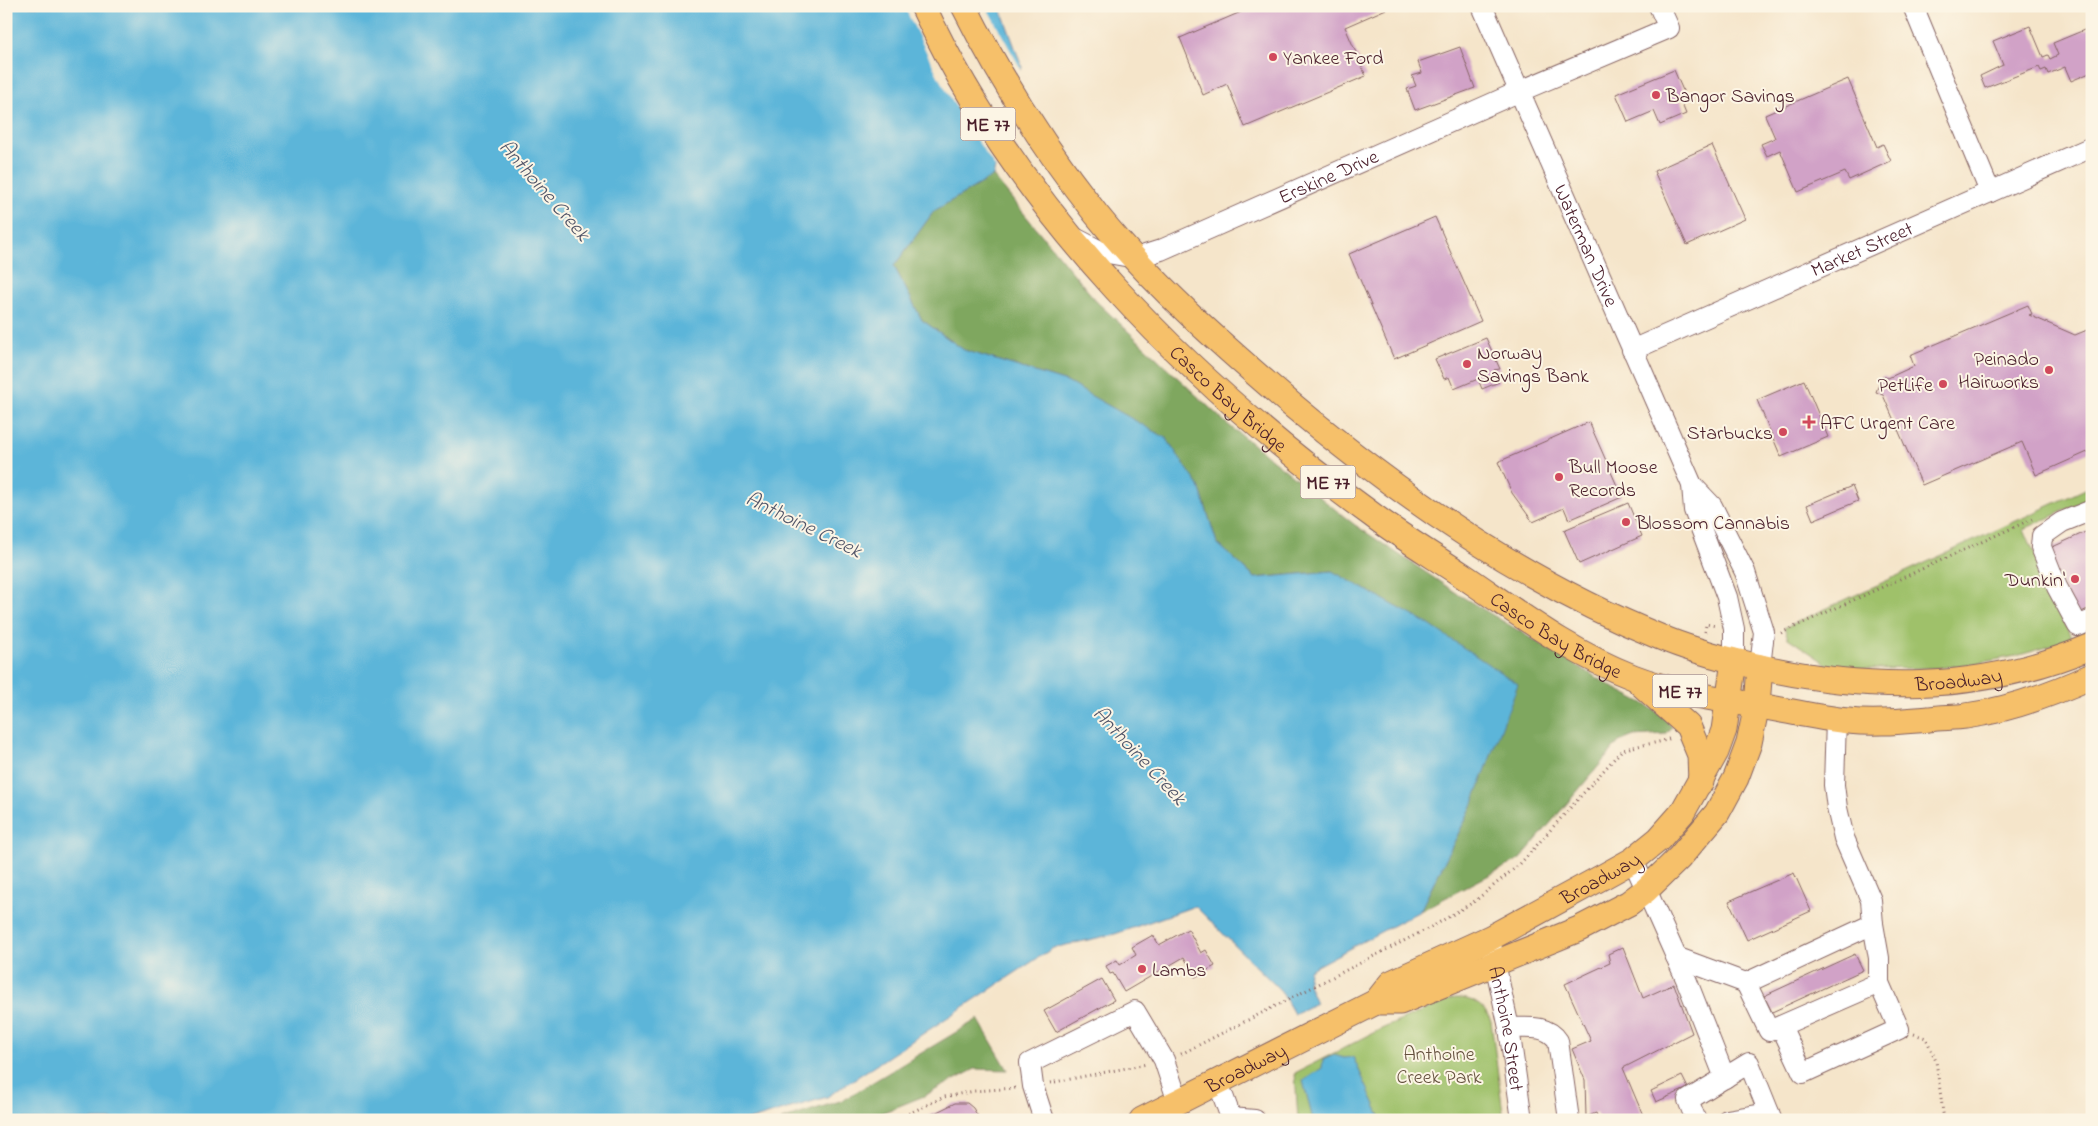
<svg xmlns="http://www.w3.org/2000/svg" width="2098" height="1126" font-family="'Indie Flower',sans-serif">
<rect width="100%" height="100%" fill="#fcf5e5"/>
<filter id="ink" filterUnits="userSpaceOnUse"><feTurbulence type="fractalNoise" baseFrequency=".02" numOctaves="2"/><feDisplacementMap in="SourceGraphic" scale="10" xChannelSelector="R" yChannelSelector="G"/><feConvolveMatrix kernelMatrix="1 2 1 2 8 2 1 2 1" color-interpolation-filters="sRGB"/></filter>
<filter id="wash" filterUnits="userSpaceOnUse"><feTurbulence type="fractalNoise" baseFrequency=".0096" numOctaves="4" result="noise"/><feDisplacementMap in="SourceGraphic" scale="20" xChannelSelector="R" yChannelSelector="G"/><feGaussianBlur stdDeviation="1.12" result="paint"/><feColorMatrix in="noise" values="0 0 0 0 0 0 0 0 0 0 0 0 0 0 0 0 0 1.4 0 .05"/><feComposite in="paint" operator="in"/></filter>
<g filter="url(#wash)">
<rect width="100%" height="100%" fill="#f5e5ca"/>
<!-- green -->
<path fill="#9fc16b" stroke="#74704b" d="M2092,486V498L2024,529L2072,640L2016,656L1978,663L1939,668L1867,669L1831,667L1788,638L1784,628Z
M1457,998C1474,998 1484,1006 1491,1021L1504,1120H1298L1295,1073L1379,1030L1450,999Z"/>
<!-- forest -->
<path fill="#7fa75f" stroke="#646345" d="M993,176L1097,302L1226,423L1355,525L1461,596L1616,689L1643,703L1660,714L1672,727L1666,734L1634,736L1619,742L1520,859L1420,911L1472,806L1332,571L1255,578L1217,543L1199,486L1067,382L964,350L922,320L894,266L934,211Z
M978,1019L1008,1070L975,1069L924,1096L864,1120H781L843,1100Z"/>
<!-- water -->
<path fill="#5cb5d9" stroke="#536a82" d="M6,6H1001L1002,12L1022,67L993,176L934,211L894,266L922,320L964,350L1067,382L1166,438L1199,486L1217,543L1255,578L1332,571L1428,624L1518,684L1472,806L1420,911L1309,970L1308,984L1316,1003L1294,1014L1281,991L1195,906L1115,934L1053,948L827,1097L751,1120H6Z
M1334,1055L1344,1058L1353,1057L1382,1120H1313L1303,1081L1322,1068L1323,1060Z"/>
<!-- pier -->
<path fill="#f5e5ca" d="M904,6H986L1023,73L997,170L970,130L940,80Z"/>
<g id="blocks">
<!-- building -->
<path fill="#d1a2c7" d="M1255,6H1393L1345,27L1366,76L1245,127L1227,84L1203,95L1180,38Z
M2030,26L2043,57L2048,55L2050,59L2058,55L2053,43L2089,28L2092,33V72L2071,81L2065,67L2048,74L2046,69L2041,71L2039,67L1985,88L1980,76L2003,65L1993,41Z
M1460,47L1475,88L1415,110L1407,89L1416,86L1412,76L1422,73L1418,62Z
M1674,70L1685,95L1679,97L1686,114L1660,125L1654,111L1628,122L1616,94Z
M1848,79L1877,147L1883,144L1891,161L1849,180L1845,172L1798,192L1780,150L1767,156L1761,144L1775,138L1765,115Z
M1712,145L1745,219L1687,245L1654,171Z
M1435,217L1481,321L1394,359L1349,254Z
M2028,305L2032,314L2029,315L2075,335L2092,328V450L2036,475L2022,442L1922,485L1883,395L1876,392L1882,376L1888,378L1914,366L1910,355Z
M1486,338L1500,369L1494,370L1499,382L1482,389L1478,379L1454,389L1449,377L1444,379L1435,359Z
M1804,380L1828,437L1781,457L1757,400Z
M1589,422L1622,497L1569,520L1564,508L1533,522L1512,493L1498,462Z
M1852,486L1858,501L1813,520L1807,505Z
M1628,503L1642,536L1579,564L1564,530Z
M2092,529V607L2075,615L2046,550Z
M1794,873L1811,911L1747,940L1729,901Z
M1188,929L1201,953L1206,950L1215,966L1195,977L1184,957L1124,992L1113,973L1110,974L1106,966L1117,960L1120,965L1136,955L1132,947L1153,935L1159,945Z
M1623,947L1643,998L1674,984L1692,1033L1623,1068L1645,1120H1599L1596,1113L1586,1117L1585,1080L1572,1049L1591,1041L1565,984L1610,963L1608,954Z
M1855,954L1863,970L1772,1012L1764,996Z
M1102,979L1114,1000L1056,1032L1044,1011Z
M1682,1076L1688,1088L1656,1102L1651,1091Z
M955,1103H967L973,1108L980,1120H921Z"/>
</g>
</g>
<g filter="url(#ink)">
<use href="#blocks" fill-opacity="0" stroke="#866463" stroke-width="1"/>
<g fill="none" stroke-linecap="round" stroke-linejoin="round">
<defs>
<g id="minor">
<path id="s1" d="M1482,6L1692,485L1712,506L1745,572L1764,632L1760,667"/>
<path d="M1913,6L1990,192"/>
<path id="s2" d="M1075,238L1102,252L1136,258L1161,250L1518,92L1669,28L1659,6"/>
<path id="s3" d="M1632,350L2092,147"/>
<path d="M1692,485L1694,510L1727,597L1734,629V661"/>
<path d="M2092,510L2062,522L2042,536L2041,547L2057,587L2078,626L2092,620"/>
<path d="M1633,860L1686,979L1725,1078"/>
<path id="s4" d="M1492,949L1509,1028L1522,1120"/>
<path d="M1676,957L1746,983L1873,924L1871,900L1844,838L1837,808L1834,785L1836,719"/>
<path d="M1746,983L1769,1031L1879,983V958L1873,924"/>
<path d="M1781,1026L1803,1073L1899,1029L1879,983"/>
<path d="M1509,1028C1526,1028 1547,1024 1558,1041L1569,1120"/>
<path d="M1218,1082L1231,1118L1255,1120"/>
<path d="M1044,1120L1033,1086L1030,1063L1135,1011L1164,1060L1178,1102"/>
<path d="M1696,1120L1688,1100L1749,1063L1772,1120"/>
<path d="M1727,1120L1769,1113"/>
</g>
<g id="major">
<path id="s5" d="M923,6C1019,212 1189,382 1371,514C1400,536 1432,555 1462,575C1517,612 1570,653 1633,677C1672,692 1713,698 1754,705C1785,710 1817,718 1848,721C1876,724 1902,721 1929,719C1941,717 1954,718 1966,716C2009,710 2052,694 2092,676"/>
<path id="s6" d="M964,6C1001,80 1045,149 1096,214C1153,285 1223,346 1292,405C1402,497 1526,583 1660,637C1688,649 1718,657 1747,664C1864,692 1979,694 2092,646"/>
<path d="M1641,684L1688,726L1700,755L1701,782"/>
<path id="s7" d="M1376,1002L1391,983L1490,938L1606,875L1633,860L1659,839L1682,813L1716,752L1724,730L1734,661"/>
<path id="s8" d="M1142,1120L1376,1002H1400L1579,929L1629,903L1646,890L1679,858L1717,813L1736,778L1749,743L1757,705L1760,667"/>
</g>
</defs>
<!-- minor casing -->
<use href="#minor" stroke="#866463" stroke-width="22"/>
<!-- major casing -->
<use href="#major" stroke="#866463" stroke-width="27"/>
<!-- path -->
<path stroke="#866463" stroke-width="3" stroke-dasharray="1 4" stroke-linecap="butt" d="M1705,632L1706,624L1716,626
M1781,633L2032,519
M1914,1034L1926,1038L1936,1061L1944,1120
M1181,1054L1435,925L1475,901L1520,864L1621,751C1637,744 1655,745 1671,738
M1050,1083L1147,1064
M895,1120L944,1097L974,1091L1016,1088"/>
<!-- minor -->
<use href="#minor" stroke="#fff" stroke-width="20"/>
<!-- major -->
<use href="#major" stroke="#f6c06b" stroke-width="25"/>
</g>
</g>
<!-- markers -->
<g fill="#d1495b" stroke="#fcf5e5" stroke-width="2">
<circle cx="1273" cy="57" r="5"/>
<circle cx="1656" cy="95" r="5"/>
<circle cx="1467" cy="364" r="5"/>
<circle cx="2049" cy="370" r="5"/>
<circle cx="1943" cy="384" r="5"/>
<path d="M1806.5 414.5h5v5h5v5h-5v5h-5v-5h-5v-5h5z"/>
<circle cx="1783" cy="432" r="5"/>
<circle cx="1559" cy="477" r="5"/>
<circle cx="1626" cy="522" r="5"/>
<circle cx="2075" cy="579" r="5"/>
<circle cx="1142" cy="969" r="5"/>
</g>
<g text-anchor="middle" stroke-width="4" stroke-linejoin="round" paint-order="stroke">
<!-- shield labels -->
<g fill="#fcf5e5" stroke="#7f5f63" stroke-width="1">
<rect x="960.5" y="107.5" width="55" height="33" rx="4"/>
<rect x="1300.5" y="465.5" width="55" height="33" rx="4"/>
<rect x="1652.5" y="674.5" width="55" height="33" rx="4"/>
</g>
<g font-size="19" font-weight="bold" fill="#4a1f2b">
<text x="988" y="131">ME 77</text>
<text x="1328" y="489">ME 77</text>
<text x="1680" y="698">ME 77</text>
</g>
<!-- poi labels -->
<g font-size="20" fill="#4a1f2b" stroke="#fcf5e5" text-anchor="start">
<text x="1283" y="64">Yankee Ford</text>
<text x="1666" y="102">Bangor Savings</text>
<text x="1477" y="359">Norway<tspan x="1477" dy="23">Savings Bank</tspan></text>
<text x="2039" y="365" text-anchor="end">Peinado<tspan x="2039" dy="23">Hairworks</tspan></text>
<text x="1933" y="391" text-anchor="end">PetLife</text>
<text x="1820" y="429">AFC Urgent Care</text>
<text x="1773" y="439" text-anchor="end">Starbucks</text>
<text x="1569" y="473">Bull Moose<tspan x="1569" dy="23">Records</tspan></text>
<text x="1636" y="529">Blossom Cannabis</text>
<text x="2065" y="586" text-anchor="end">Dunkin'</text>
<text x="1152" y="976">Lambs</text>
</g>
<!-- street labels -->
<g font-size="20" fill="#4a1f2b" stroke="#fcf5e5">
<text dy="7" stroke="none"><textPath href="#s2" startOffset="274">Erskine Drive</textPath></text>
<text dy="7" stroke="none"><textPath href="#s1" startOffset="261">Waterman Drive</textPath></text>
<text dy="7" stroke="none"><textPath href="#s3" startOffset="251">Market Street</textPath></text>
<text dy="7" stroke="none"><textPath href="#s5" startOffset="501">Casco Bay Bridge</textPath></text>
<text dy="7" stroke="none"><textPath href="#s5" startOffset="906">Casco Bay Bridge</textPath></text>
<text dy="7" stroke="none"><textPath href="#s6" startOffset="1262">Broadway</textPath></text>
<text dy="7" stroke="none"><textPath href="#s7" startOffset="258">Broadway</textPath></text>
<text dy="7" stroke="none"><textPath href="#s4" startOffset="81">Anthoine Street</textPath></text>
<text dy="7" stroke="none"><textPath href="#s8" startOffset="116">Broadway</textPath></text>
</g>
<!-- park labels -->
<g font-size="20" fill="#64503e" stroke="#fcf5e5">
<text x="1439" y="1060">Anthoine<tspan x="1439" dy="23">Creek Park</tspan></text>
</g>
<!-- water labels -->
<g font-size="21" font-style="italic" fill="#505468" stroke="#fcf5e5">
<text transform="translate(545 190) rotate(49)" y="7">Anthoine Creek</text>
<text transform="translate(804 524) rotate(26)" y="7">Anthoine Creek</text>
<text transform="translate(1140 755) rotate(47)" y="7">Anthoine Creek</text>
</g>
</g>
<!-- margin -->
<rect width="2098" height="1126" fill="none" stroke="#fcf5e5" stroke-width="25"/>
</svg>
